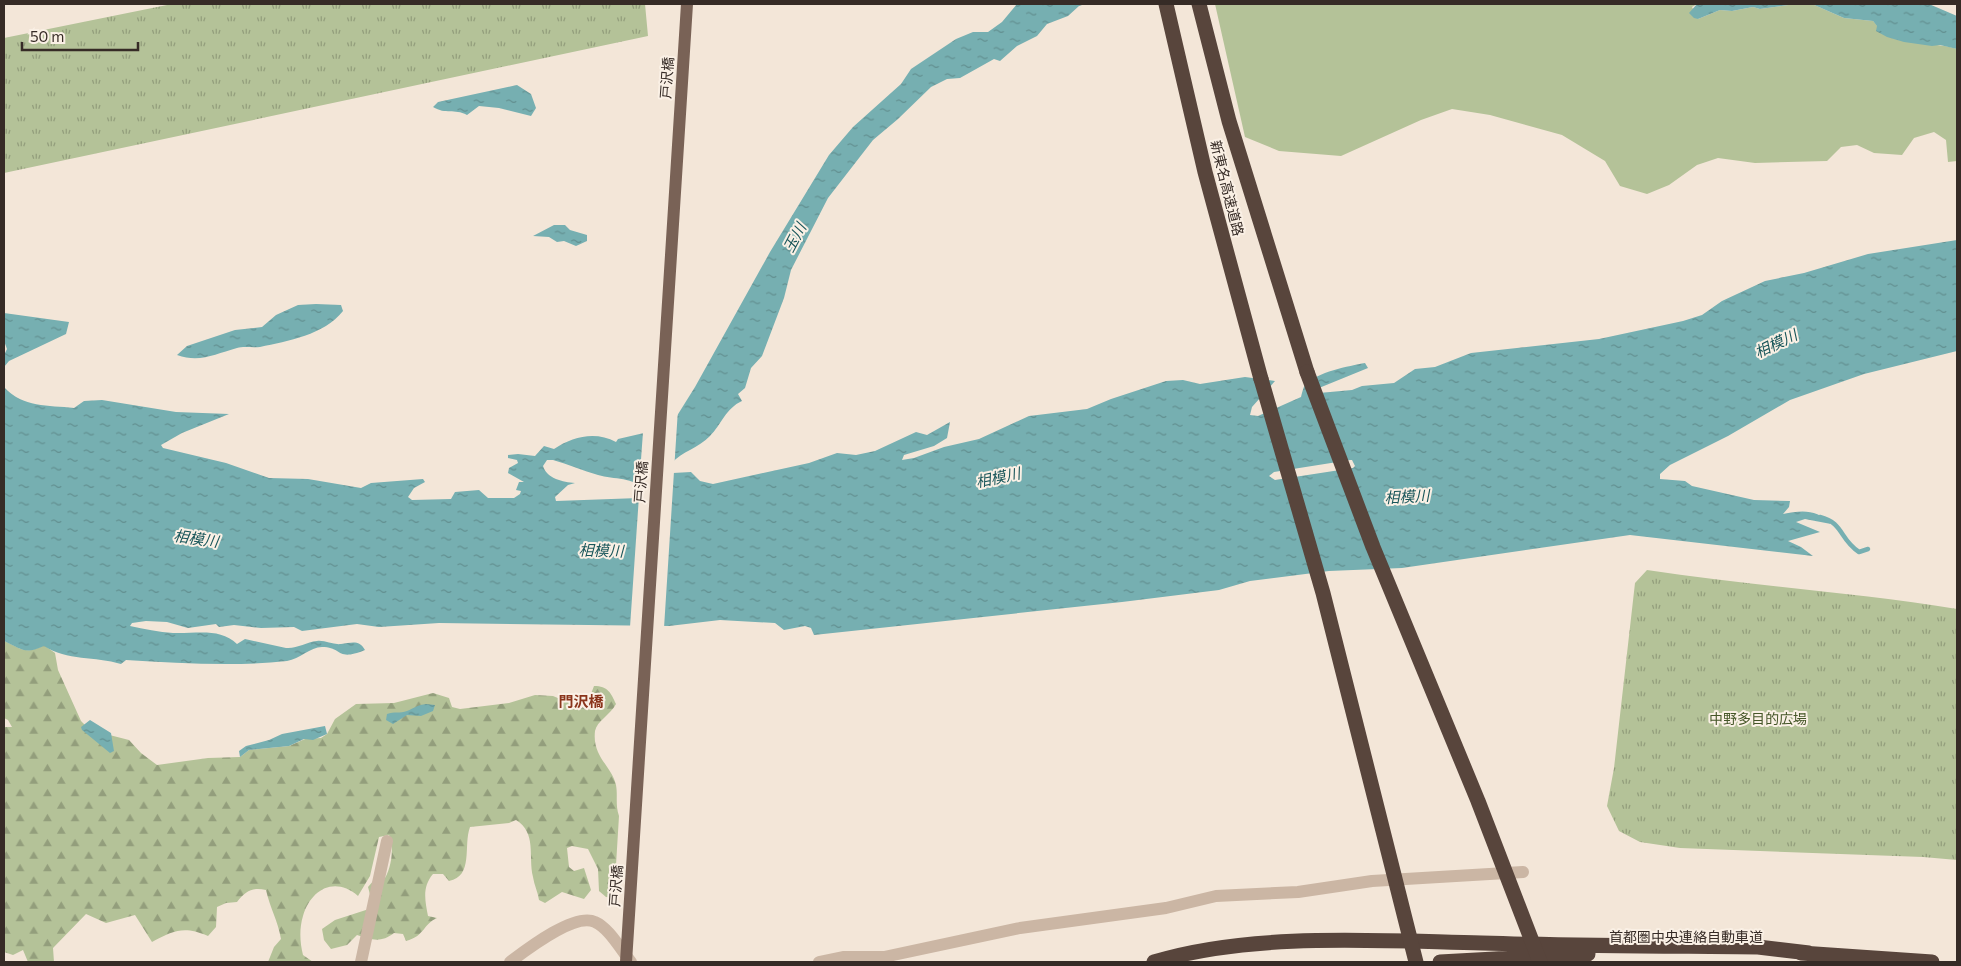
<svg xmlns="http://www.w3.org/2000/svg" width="1961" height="966" font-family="Commissioner,'Noto Sans JP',sans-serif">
<defs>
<pattern id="forest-firs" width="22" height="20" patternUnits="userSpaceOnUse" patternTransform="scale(1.25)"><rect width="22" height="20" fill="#b4c298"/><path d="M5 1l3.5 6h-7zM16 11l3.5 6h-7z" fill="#939e7c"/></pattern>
<pattern id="park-tufts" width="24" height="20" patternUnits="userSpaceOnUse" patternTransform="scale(1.25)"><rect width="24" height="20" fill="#b4c298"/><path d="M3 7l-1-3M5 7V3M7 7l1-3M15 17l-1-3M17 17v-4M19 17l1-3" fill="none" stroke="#939e7c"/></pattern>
<pattern id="water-ripples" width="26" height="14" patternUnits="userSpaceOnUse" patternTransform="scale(1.25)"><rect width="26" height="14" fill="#76afb1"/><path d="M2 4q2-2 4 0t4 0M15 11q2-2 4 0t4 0" fill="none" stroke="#628f90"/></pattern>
</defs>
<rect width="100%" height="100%" fill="#f3e6d8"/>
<!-- grass -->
<path fill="#b4c298" d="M1215,4H1697L1692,7L1698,19L1720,10L1732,11L1753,7L1760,9L1795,4H1812L1844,18L1873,21C1894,48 1929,40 1957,49V161L1948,162L1946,140L1934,132L1914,138L1902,155L1874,153L1857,145L1841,147L1827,161L1755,163L1718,158L1697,165L1669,185L1647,194L1620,186L1605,161L1562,135L1490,115L1452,109L1421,120L1341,156L1279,151L1245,137Z"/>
<!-- forest -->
<path fill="url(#forest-firs)" d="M4,641C22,649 25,655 44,645L55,653L58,670L81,721L90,730L129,740L141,753L157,765L208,758L240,757L249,750L289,746L305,739L321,738L327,734L335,719L356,704L394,703L433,693L449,698L452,707L460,709L509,703L535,695L553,696L582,708L589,699L594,686C608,686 611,693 616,704C610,715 597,721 595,731C592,757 612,766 616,785C618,796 615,804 619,816L614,898L606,897L599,891L598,869L588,849L572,846L567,848L569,867L574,871L584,868L591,890L584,899L562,892L545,903L539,900C538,892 534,885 533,877C528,856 537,833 516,820L509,823L470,827C463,846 474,876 449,881L443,874H433C422,887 425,900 428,916L437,918C423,924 425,936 406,941L403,934L394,933C381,943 372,940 357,935L347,945L331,949L324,940L322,929L335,920L369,909L372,902L368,887L375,879L383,881C391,871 395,847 389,835L379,837L370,876L358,896C335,876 311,889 303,916C299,929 300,943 303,955L313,962H268L274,947L281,939C278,921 270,908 266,890C252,887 246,891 237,902L226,903L217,907L216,927L208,936C184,926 175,930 152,942L135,915L106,923L86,914L53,948L54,962H28L23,950L13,955L4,952V727H12L8,720L4,718Z"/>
<!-- park -->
<path fill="url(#park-tufts)" d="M172,4H645L648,36L4,173V38Z
M1647,570C1750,586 1855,592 1957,609V860L1923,857L1680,848L1640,842L1619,831L1607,806L1614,768L1635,583Z"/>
<!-- water -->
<path fill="url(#water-ripples)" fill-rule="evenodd" d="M1017,4H1085L1079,6L1068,16L1047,24L1037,36L1017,46L1000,61L994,59L960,78L947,79L931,87L898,119L873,140L828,198L791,270L784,298L762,356L751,368L745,388L738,394L742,401C726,408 721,425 710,436C699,448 682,451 671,464L673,473L691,472L700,481L713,484L809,463L837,453L856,455L875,451L916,432L927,435L950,422L947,438L934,446L904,455L902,460L914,458L944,447L979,439L1029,416L1087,409L1111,399L1166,381L1183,380L1200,384L1245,377L1275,381L1252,407L1250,415L1258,416L1301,397C1302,393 1303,388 1305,385C1317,372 1349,366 1365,363L1368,368L1319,388V393L1352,390L1362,386L1394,383L1415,369L1435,367L1471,353L1599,339L1683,321L1702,315L1722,301L1765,281L1804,273L1868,254L1957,240V351L1864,374L1790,400L1728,436L1670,465L1660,474V479L1685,481L1692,486L1754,500L1790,501L1789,507L1783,514C1802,510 1817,509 1831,524L1805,519L1796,522L1820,532L1788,541L1801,547L1813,556L1630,535L1402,568L1329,571L1250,581L1219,590L1122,602L814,635L811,628L805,626L784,630L775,623L720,620L669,626L439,623L379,627L357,624L302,631L294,627L261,628L234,625L219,627L216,624L188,628L167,622L146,621L132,623L130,626C144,629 159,632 173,633C195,634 220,627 237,644L245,639L286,648C297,649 306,642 317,641C325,640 333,645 341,644C351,643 359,639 365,650C336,662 343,647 322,647C310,647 300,659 287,661C234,667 179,663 126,660L121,664C95,656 67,661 44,646C24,655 22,649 4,641V387C23,408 48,405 74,408L84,401L102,400L176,412L229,414L182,433L161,445L163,448L226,463L269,478L308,479L361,488L371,483L423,479L425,482L414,488L408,497L412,500L451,499L455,492L479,490L488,498H514L520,494L521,491L516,490L519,482H524L508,473L509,468L518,463L517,460L508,458V455L518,454L535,456L544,446L554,449C573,436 596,431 616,442L618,439L670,427L695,387L770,252L829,155L853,127L901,84L911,69L956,39L973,32H988L1002,22ZM547,460H553C568,464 583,471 598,475C614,480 634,476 645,491L639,498L556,501L555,497L568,485L575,483C563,482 547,479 543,466ZM1350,460H1352L1355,466L1353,468L1275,480L1269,476L1274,472Z
M1697,4H1795L1760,9L1753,7L1732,11L1720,10L1698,19L1694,18L1689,13Z
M1812,4H1929L1957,16V49L1940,45L1932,46L1904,42L1887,37L1876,31L1877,26L1873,21L1844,18Z
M517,85L531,94L536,108L531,116L499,108L479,106L467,115C454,108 446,115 433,107L438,102Z
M554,225H565L570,230L587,235V241L576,246L564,241L557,242L549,237L533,236Z
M316,304L341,305L343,311C324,335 288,341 260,347C252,348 244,346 237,348C215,354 200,363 177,355L187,346L235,330L262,327L276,315L298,305Z
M4,313L69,322L66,334L9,361L4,367V355L7,349L4,341Z
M426,704L435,705L433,711L421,716L407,715L393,724L386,720L387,714C394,711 400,714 407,711C414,708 418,705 426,704Z
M90,720L111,733L114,751L110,753L82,730L81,727Z
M325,726L327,734L313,740L304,739L289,746L249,750L240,757L239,751L246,746L269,740L282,734Z"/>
<!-- pier -->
<path fill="#f3e6d8" d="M678,409L664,628L630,627L639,496L643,491L639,487L643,432L668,425Z"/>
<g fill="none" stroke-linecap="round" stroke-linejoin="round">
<!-- stream -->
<path stroke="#76afb1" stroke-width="4.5" d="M1820,517C1844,523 1839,539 1859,552L1868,549"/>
<!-- minor -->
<path stroke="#cbb6a4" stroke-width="12" d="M361,962L387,841
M510,962C526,950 575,912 595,922C609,928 621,950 631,962
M819,962L843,957H884L1020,928L1166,908L1216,896L1298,892L1372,881L1523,872"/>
<!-- highway -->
<path stroke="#58453c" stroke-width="15" d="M1166,4L1205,172L1261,379
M1199,4L1229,121L1307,372
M1801,953L1932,962
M1154,962C1252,932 1380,941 1482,943C1574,946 1666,946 1758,947L1809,953
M1440,962L1588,954"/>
<!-- major-bridge -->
<path stroke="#796256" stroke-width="12" d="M626,962L687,4"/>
<!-- highway-bridge -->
<path stroke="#58453c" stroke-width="15" d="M1307,372L1373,547L1478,801L1540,962
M1261,379L1323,593L1416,962"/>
</g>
<g text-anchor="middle" stroke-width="4" stroke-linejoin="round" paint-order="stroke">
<!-- street labels -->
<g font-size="14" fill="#362b26" stroke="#faf0e5">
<text transform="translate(667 78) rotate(-86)" y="5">戸沢橋</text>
<text transform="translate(1227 188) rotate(76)" y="5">新東名高速道路</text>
<text transform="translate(641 482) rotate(-86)" y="5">戸沢橋</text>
<text transform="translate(616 886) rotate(-86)" y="5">戸沢橋</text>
<text x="1686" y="942">首都圏中央連絡自動車道</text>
</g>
<!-- park labels -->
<g font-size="14" fill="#455628" stroke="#faf0e5">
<text x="1758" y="724">中野多目的広場</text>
</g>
<!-- water labels -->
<g font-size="15" font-style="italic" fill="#19565a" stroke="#faf0e5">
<text transform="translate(795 238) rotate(-62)" y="5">玉川</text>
<text transform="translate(1776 344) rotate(-26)" y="5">相模川</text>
<text transform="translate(998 478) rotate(-12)" y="5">相模川</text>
<text transform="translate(1407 497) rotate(-3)" y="5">相模川</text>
<text transform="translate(196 539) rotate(8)" y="5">相模川</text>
<text transform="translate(601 551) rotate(1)" y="5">相模川</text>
</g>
<!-- neighbourhood labels -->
<g font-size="15" font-weight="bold" fill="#8a341a" stroke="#faf0e5">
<text x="581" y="707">門沢橋</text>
</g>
</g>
<!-- border -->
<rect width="1961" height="966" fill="none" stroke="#362b26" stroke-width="10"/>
<!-- scale -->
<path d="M22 42v8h116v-8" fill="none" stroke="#362b26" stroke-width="2.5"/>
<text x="30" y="42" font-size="15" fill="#362b26" stroke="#faf0e5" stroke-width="4" paint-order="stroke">50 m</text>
</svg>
